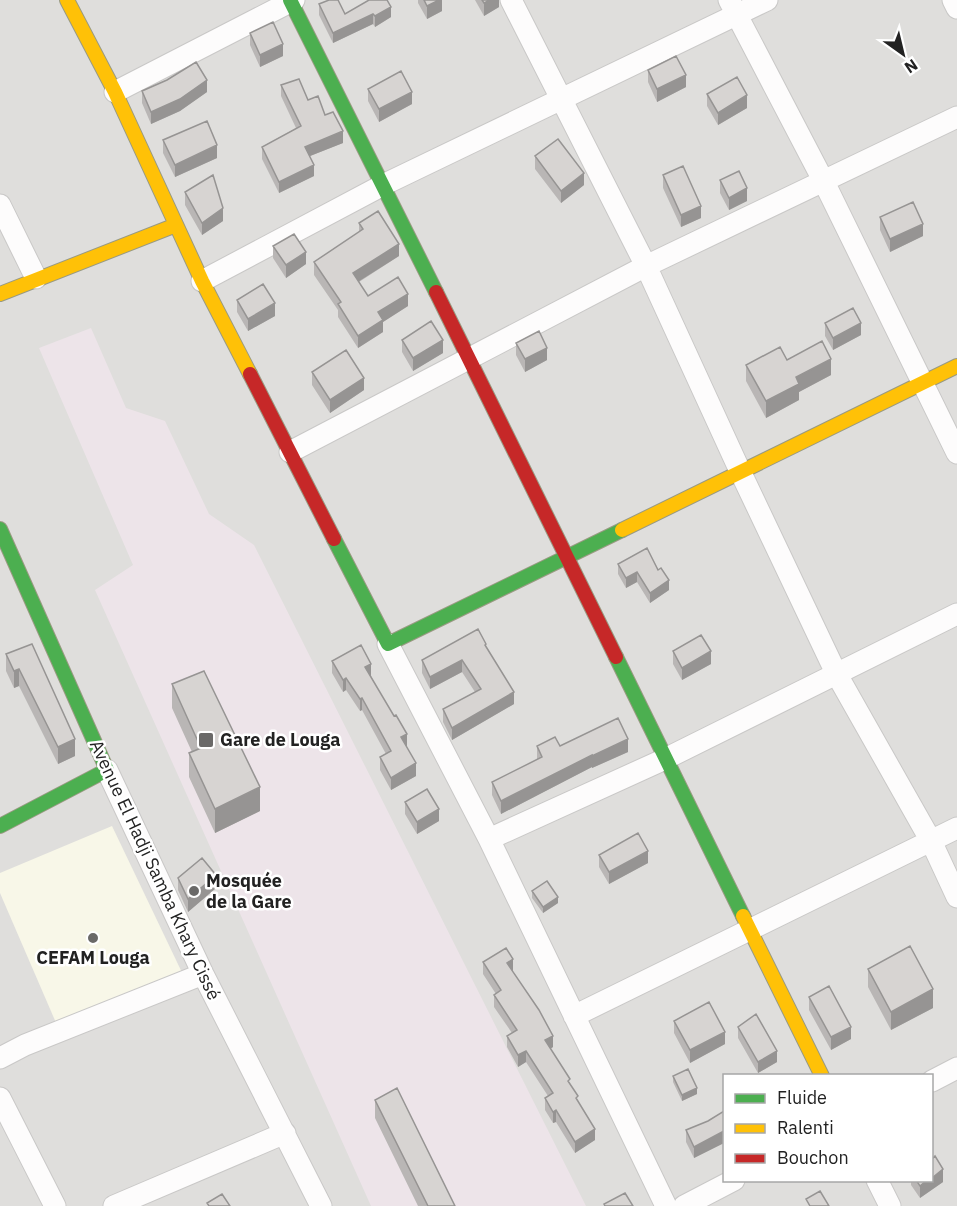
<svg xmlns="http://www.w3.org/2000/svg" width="957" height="1206" font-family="'IBM Plex Sans',sans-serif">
<rect width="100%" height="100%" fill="#f0eeeb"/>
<!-- residential -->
<path fill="#dfdedc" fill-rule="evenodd" d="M0,0H957V1206H0ZM724,1076H932V1180H724Z"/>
<!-- industrial -->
<path fill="#ede4e9" d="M91,328L126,408L165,421L209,514L254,545L586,1206H371L95,590L133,565L39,348Z"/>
<!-- education -->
<path fill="#f8f7e8" d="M112,826L187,983L63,1039L0,893V873Z"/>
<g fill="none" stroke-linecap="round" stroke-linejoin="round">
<defs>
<path id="street" d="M511,0L646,266L740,471L836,673L931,841L957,897
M729,0L824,182L957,453
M953,0L957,8
M115,92L294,0
M0,205L36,278
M202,281L383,185L767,0
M290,452L646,266L957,117
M388,644L489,839L666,1206
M107,770L203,974L321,1206
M489,839L665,759L957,614
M574,1016L957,828
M0,1058L25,1045L203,974
M932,1081L957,1068
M0,1098L55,1206
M877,1180L890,1206
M114,1206L285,1133
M684,1206L734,1180"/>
<path id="fast" d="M290,0L436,292
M0,529L107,770L0,826
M334,539L388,644L622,530
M616,657L743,916"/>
<path id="slow" d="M67,0L115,92L202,281L250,374
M0,294L176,225
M622,530L957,366
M743,916L822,1076"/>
<path id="jam" d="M436,292L616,657
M250,374L334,539"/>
</defs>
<!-- street casing -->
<use href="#street" stroke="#c9c8c7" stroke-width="23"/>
<!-- fast casing -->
<use href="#fast" stroke="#999a82" stroke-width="16"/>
<!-- slow casing -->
<use href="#slow" stroke="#999a82" stroke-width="16"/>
<!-- jam casing -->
<use href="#jam" stroke="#999a82" stroke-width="16"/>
<!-- street -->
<use href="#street" stroke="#fdfcfc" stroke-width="21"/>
<!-- fast -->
<use href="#fast" stroke="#4caf50" stroke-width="14"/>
<!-- slow -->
<use href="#slow" stroke="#ffc107" stroke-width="14"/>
<!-- jam -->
<use href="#jam" stroke="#c62828" stroke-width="14"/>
</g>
<!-- wall -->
<path fill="#b9b6b5" d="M418,0H442V11L427,19L418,3Z
M475,0H499V7L484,16Z
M319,4L345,14L391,7V17L375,27L373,24L333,43L319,15Z
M250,33L283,56L260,67L250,45Z
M648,70L686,87L657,102L648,82Z
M167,80L207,92L180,111L151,124L142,103V91Z
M281,85L308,100L325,115L343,143L310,156L314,176L279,193L262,159V147L296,128L281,96Z
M368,89L412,104L379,122L368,101Z
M707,94L747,108L718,125L707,106Z
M163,140L217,158L175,177L163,153Z
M535,156L584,185L561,203L535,169Z
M663,175L701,218L681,227L663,188Z
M720,180L747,201L729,210L720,193Z
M185,192L223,221L202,235L185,205Z
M880,217L923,236L890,252L880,230Z
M359,223L399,256L359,282L368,296L408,306L383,322V332L358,348L338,317V310L314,275V262L359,232Z
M273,246L306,264L286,278L273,258Z
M237,300L275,316L248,331L237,312Z
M825,323L861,335L833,350L825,336Z
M402,340L443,353L413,371L402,352Z
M516,343L547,360L525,372L516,355Z
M787,360L831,375L799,392V400L766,418L746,381V365Z
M312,372L364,390L330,413L312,385Z
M647,548L669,590L650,603L637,582L626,588L618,574V564Z
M32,644L75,756L58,764L19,686L14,688L6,671V654Z
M486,647L514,704L452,740L443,722V709L475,692L462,672L430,689L422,673V660Z
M673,651L711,664L682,680L673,664Z
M332,661L371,676L407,746V747L416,776L391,790L380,770V757L386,754L362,710L360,711L346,690L343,692L332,673Z
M172,684L260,811L215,833L189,777V753L192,752L172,708Z
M537,746H560L628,752L592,768V767L501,814L492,795V782L537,760Z
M405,802L439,821L417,834L405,814Z
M599,855L648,863L609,884L599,867Z
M178,878L216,888L188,912L178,890Z
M532,891L558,903L543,913L532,898Z
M483,962L513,971H512L553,1047L550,1049L570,1084L595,1140L575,1153L556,1122L553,1123L545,1110V1098L548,1096L526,1062L518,1067L507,1047V1036L512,1033L494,1007V995L496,994L483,974Z
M868,969L933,1008L891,1030L868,987Z
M809,997L851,1039L831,1050L809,1010Z
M674,1021L725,1044L690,1063L674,1033Z
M738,1027L777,1062L758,1073L738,1038Z
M673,1076L697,1094L682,1101L673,1082Z
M375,1100L455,1206H418L375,1118Z
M724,1111V1143L694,1158L686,1142V1130L708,1121Z
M911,1180H932L943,1182L920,1198L911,1185Z"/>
<!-- shaded-wall -->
<path fill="#969493" d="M439,0H442V11L427,19V6Z
M490,0H499V7L484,16V3Z
M391,7V17L375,27V16Z
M373,14V24L333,43V33Z
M283,44V56L260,67V55Z
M686,75V87L657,102V89Z
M207,80V92L180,111L151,124V112Z
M412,92V104L379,122V109Z
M747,95V108L718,125V113Z
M343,131V143L305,158V147Z
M217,145V158L175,177V165Z
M314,165V176L279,193V182Z
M584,173V185L561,203V191Z
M747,188V201L729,210V198Z
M701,206V218L681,227V215Z
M223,208V221L202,235V223Z
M923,224V236L890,252V239Z
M399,244V256L353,285V273Z
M306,252V264L286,278V265Z
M408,294V306L383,322V332L358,348V336L378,312Z
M275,303V316L248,331V319Z
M861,323V335L833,350V338Z
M443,340V353L413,371V358Z
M547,348V360L525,372V359Z
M831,359V375L799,392V400L766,418V401L796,377Z
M364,378V390L330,413V400Z
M637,572V582L626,588V578Z
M669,580V590L650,603V593Z
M711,651V664L682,680V668Z
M462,660V672L430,689V677Z
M371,664V676L365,680V667Z
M19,669V686L14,688V671Z
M346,678V690L343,692V680Z
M514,692V704L452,740V728Z
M362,698V710L360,711V699Z
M407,734V746L401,750V737Z
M75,739V756L58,764V747Z
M628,739V752L592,768V756Z
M592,755V767L501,814V801Z
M416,763V776L391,790V778Z
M260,787V811L215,833V809Z
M439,809V821L417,834V822Z
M648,851V863L609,884V872Z
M216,875V888L188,912V899Z
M558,897V903L543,913V907Z
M513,959V971L507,975V963Z
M933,989V1008L891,1030V1012Z
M851,1027V1039L831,1050V1037Z
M725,1032V1044L690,1063V1050Z
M553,1036V1047L545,1052V1040Z
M526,1051V1062L518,1067V1055Z
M777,1051V1062L758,1073V1062Z
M697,1088V1094L682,1101V1095Z
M556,1110V1122L553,1123V1112Z
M595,1129V1140L575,1153V1142Z
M724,1131V1143L694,1158V1147Z
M943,1169V1182L920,1198V1186L927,1180H932V1178Z"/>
<!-- building -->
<path fill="#d7d4d2" stroke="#969493" stroke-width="1.5" d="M329,0H338L345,14L369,0H387L391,7L375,16L373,14L333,33L319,4Z
M424,0H439L427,6Z
M482,0H490L484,3Z
M273,22L283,44L260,55L250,33Z
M676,56L686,75L657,89L648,70Z
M196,62L207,80L180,99L151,112L142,91L167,80Z
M401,71L412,92L379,109L368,89Z
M737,77L747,95L718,113L707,94Z
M299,79L308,100L318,96L325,115L333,112L343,131L305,147L314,165L279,182L262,147L301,126L281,85Z
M207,121L217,145L175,165L163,140Z
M558,139L584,173L561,191L535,156Z
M683,166L701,206L681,215L663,175Z
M739,171L747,188L729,198L720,180Z
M213,175L223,208L202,223L185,192Z
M913,202L923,224L890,239L880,217Z
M378,211L399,244L353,273L368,296L398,277L408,294L378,312L383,320L358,336L338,304L341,302L314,262L363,229L359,223Z
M294,234L306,252L286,265L273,246Z
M263,284L275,303L248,319L237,300Z
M853,308L861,323L833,338L825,323Z
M431,321L443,340L413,358L402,340Z
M539,331L547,348L525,359L516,343Z
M822,341L831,359L796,377L799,384L766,401L746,365L780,347L787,360Z
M346,350L364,378L330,400L312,372Z
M647,548L658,570L661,568L669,580L650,593L637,572L626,578L618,564Z
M478,629L486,644L485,645L514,692L452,728L443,709L481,689L462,660L430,677L422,660Z
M701,635L711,651L682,668L673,651Z
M32,644L75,739L58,747L19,669L14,671L6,654Z
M361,645L371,664L365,667L394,716L396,715L407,734L401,737L416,763L391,778L380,757L391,751L362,698L360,699L346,678L343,680L332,661Z
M204,671L260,787L215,809L189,753L201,748L172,684Z
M618,718L628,739L592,756V755L501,801L492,782L542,757L537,746L555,737L560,746Z
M427,789L439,809L417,822L405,802Z
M638,833L648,851L609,872L599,855Z
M202,858L216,875L188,899L178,878Z
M547,881L558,897L543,907L532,891Z
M910,946L933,989L891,1012L868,969Z
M506,948L513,959L507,963L539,1010L553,1036L545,1040L570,1079L568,1081L578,1096L576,1098L595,1129L575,1142L556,1110L553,1112L545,1098L553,1093L526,1051L518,1055L507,1036L517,1030L494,995L501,990L483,962Z
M829,986L851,1027L831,1037L809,997Z
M709,1002L725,1032L690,1050L674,1021Z
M756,1014L777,1051L758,1062L738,1027Z
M688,1069L697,1088L682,1095L673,1076Z
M397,1088L455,1206H428L375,1100Z
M724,1111V1131L694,1147L686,1130L708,1121Z
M935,1156L943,1169L932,1178V1159Z
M916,1180H927L920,1186Z
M820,1191L829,1206H810L806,1199Z
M625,1193L633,1206H605L604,1204Z
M222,1194L230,1206H209L207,1203Z"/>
<!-- markers -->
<g fill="#6a6968" stroke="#fff" stroke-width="2">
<rect x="198" y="732" width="16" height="16" rx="3"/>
<circle cx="194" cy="891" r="6"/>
<circle cx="93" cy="938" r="6"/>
</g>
<g text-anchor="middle" stroke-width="5" stroke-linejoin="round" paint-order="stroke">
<!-- poi labels -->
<g font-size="18" font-weight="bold" fill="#222" stroke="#fff" text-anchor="start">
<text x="220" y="746">Gare de Louga</text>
<text x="206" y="887">Mosquée<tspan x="206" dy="21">de la Gare</tspan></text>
<text x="93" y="964" text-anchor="middle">CEFAM Louga</text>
</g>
<!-- street labels -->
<g font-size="18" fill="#222" stroke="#fff">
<text transform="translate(155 870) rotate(65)" y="6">Avenue El Hadji Samba Khary Cissé</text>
</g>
</g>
<!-- legend -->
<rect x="723" y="1074" width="210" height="108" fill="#ffffff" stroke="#a7a7a7" stroke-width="1.5"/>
<rect x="735" y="1094" width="30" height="9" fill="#4caf50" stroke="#a7a7a7" stroke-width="1.5"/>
<text x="777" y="1104" font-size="18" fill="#222222">Fluide</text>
<rect x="735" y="1124" width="30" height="9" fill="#ffc107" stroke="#a7a7a7" stroke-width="1.5"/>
<text x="777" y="1134" font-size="18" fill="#222222">Ralenti</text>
<rect x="735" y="1154" width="30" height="9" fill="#c62828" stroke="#a7a7a7" stroke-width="1.5"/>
<text x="777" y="1164" font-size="18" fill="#222222">Bouchon</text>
<!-- north arrow -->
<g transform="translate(903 54) rotate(146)" stroke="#ffffff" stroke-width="4.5" paint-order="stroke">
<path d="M0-4.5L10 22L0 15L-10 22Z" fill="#222222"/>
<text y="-9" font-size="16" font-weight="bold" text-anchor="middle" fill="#222222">N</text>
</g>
</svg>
